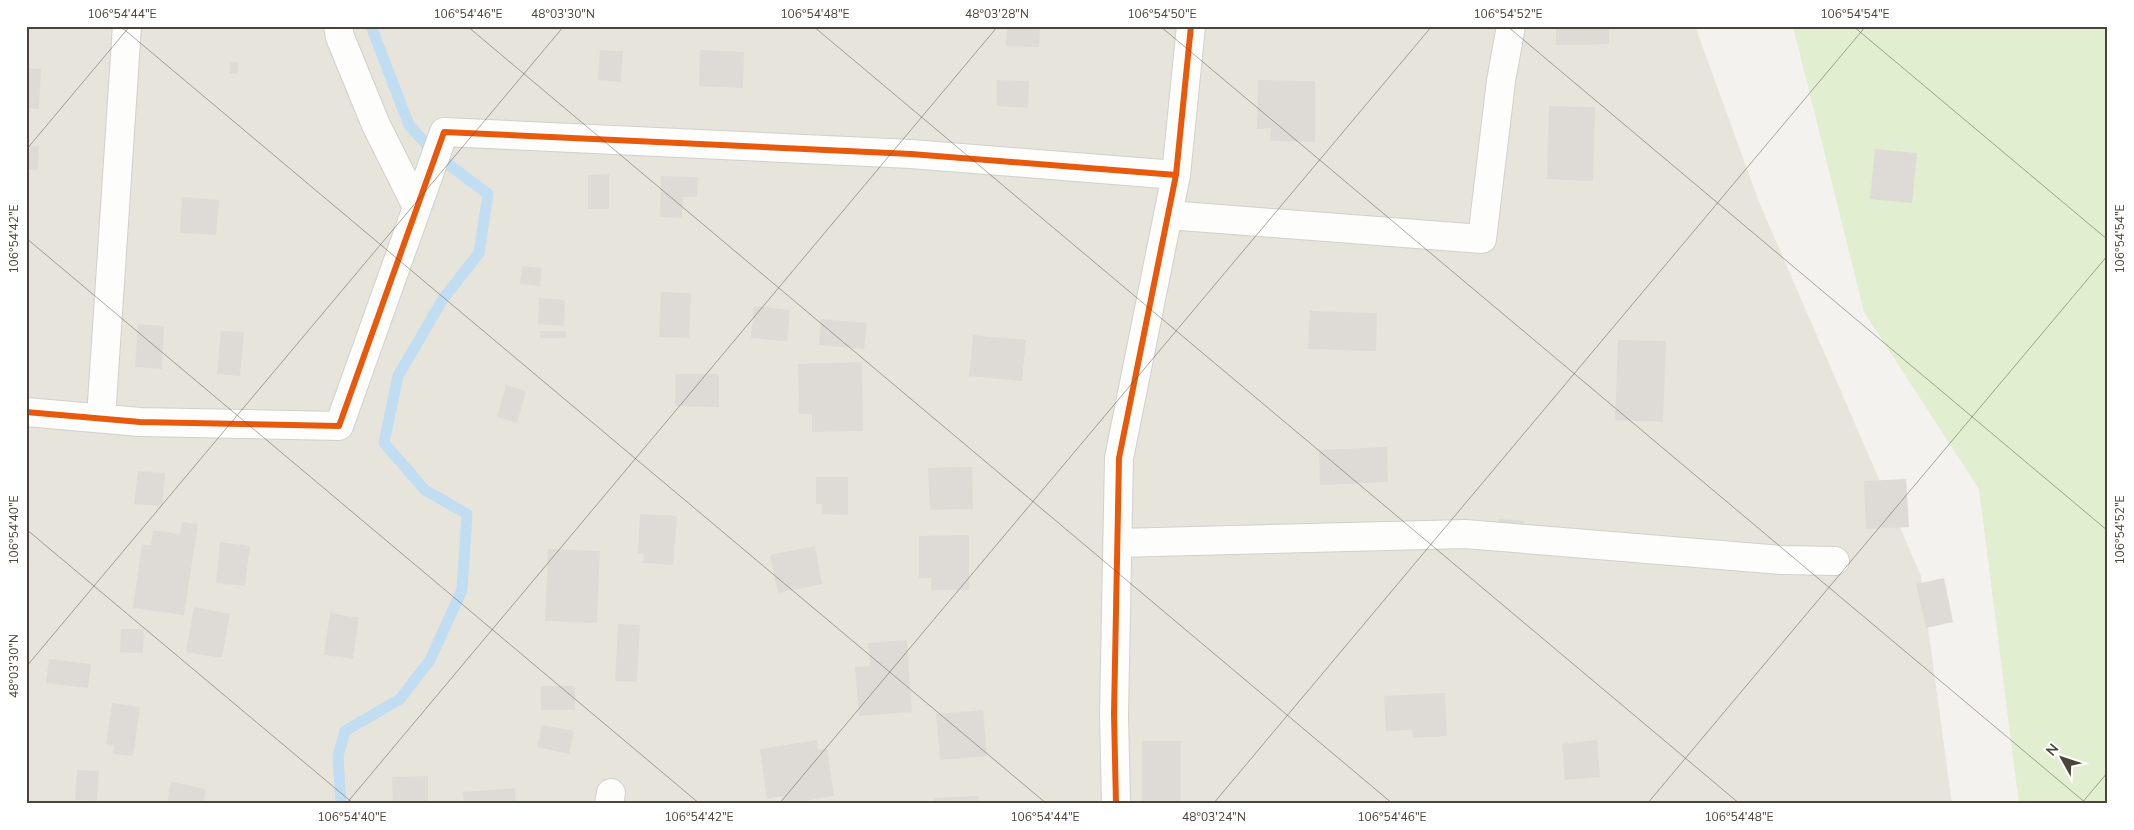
<svg xmlns="http://www.w3.org/2000/svg" width="2134" height="830" font-family="'Nunito Sans',sans-serif">
<rect width="100%" height="100%" fill="#f4f2ee"/>
<!-- residential -->
<path fill="#e7e4dc" d="M26,26H1695L1759,202L1921,576L1952,804H26Z"/>
<!-- green -->
<path fill="#e1eecf" d="M1793,26H2108V804H2019L1979,489L1864,312Z"/>
<g fill="none" stroke-linecap="round" stroke-linejoin="round">
<!-- stream -->
<path stroke="#c0ddf1" stroke-width="11" d="M341,804L338,756L345,731L400,699L430,660L462,590L467,514L425,490L384,443L398,376L443,299L479,253L488,194L436,155L409,125L371,26"/>
</g>
<!-- building -->
<path fill="#dedbd6" d="M1007,26H1040L1039,47L1006,46Z
M1556,26H1609V44L1556,45Z
M600,50L623,51L621,82L598,80Z
M700,50L744,52L743,88L699,86Z
M230,62H238V74L230,73Z
M26,68L41,69L39,109L26,108Z
M997,80L1029,81L1028,108L997,106Z
M1258,80L1315,81V142L1270,141L1271,128L1257,129Z
M1549,106L1595,107L1593,181L1547,179Z
M26,145L39,146L38,170L26,169Z
M1875,149L1917,153L1912,203L1870,199Z
M609,174V209H588V175Z
M661,176L698,177L697,197H683L682,218L660,217Z
M182,197L219,200L216,235L180,233Z
M522,266L542,268L540,286L520,284Z
M661,292L691,293L689,338L659,337Z
M539,298L565,300L564,326L538,324Z
M754,306L790,310L787,341L751,338Z
M1310,311L1377,313L1376,351L1308,349Z
M821,319L867,323L864,349L819,345Z
M138,324L164,326L162,369L135,367Z
M221,331L244,332L240,376L217,374Z
M540,331H566V338H540Z
M973,335L1026,340L1022,381L969,376Z
M1618,340L1666,341L1663,422L1615,420Z
M862,362L863,431L812,432V414H799L798,364Z
M675,374H719V407L675,406Z
M506,385L526,391L517,423L497,417Z
M1387,447L1388,482L1320,485L1319,450Z
M972,467L973,509L930,510L928,468Z
M138,471L165,473L162,506L134,504Z
M816,477H848V515L822,514V504H816Z
M1906,479L1909,527L1866,529L1864,481Z
M640,514L677,516L673,565L643,563L644,554L638,553Z
M1499,519L1524,521L1523,528L1498,527Z
M182,522L198,524L184,615L133,608L142,544L151,546L153,530L180,534Z
M969,535V590H931V578H919V536Z
M220,542L250,546L245,586L216,583Z
M815,546L822,584L778,593L770,555Z
M548,549L600,551L597,623L545,621Z
M1944,578L1953,622L1926,628L1916,584Z
M194,607L230,614L222,658L186,652Z
M330,613L359,618L353,659L324,655Z
M618,624L640,625L637,682L615,681Z
M121,629H144L143,653L120,652Z
M907,640L912,712L859,716L855,667L870,666L868,643Z
M49,659L91,664L88,688L46,683Z
M541,686H575V710H541Z
M1445,693L1447,736L1413,738L1412,730L1386,731L1384,696Z
M112,703L140,707L133,756L113,754L114,745L106,744Z
M983,710L987,756L940,760L936,714Z
M542,725L574,731L569,754L537,747Z
M817,740L818,750L827,748L834,796L787,804H783L782,796L767,799L760,749Z
M1597,740L1600,777L1565,780L1562,744Z
M1142,741H1181V804H1142Z
M77,770L99,771L97,801L75,800Z
M428,776V804H393L392,777Z
M171,782L206,789L203,804H167Z
M515,788L516,804H464L463,792Z
M978,796L979,804H934V798Z"/>
<g fill="none" stroke-linecap="round" stroke-linejoin="round">
<defs>
<path id="minor" d="M338,26L340,37L376,125L417,207
M1168,215L1482,239L1501,81L1511,26
M26,412L140,422L339,426L444,132L911,154L1176,175
M101,418L127,26
M1118,543L1465,534L1782,560L1835,561
M609,804L611,793
M1116,804L1114,714L1119,458L1176,175L1191,26"/>
</defs>
<!-- minor casing -->
<use href="#minor" stroke="#d2d0cb" stroke-width="30"/>
<!-- minor -->
<use href="#minor" stroke="#fdfdfc" stroke-width="28"/>
<defs>
<path id="cycleway" d="M26,412L140,422L339,426L444,132L911,154L1176,175
M1116,804L1114,714L1119,458L1176,175L1191,26"/>
</defs>
<!-- cycleway casing -->
<use href="#cycleway" stroke="#fff" stroke-width="9"/>
<!-- cycleway -->
<use href="#cycleway" stroke="#e8590c" stroke-width="6"/>
</g>
<!-- ticks -->
<path fill="none" stroke="#4b4439" stroke-width="1" stroke-opacity="0.45" d="M120,26L1047,804M467,26L1393,804M813,26L1740,804M1160,26L2087,804M1507,26L2108,531M1853,26L2108,240M26,150L130,26M26,238L700,804M26,529L354,804M26,667L564,26M346,804L998,26M779,804L1432,26M1213,804L1866,26M1647,804L2108,255M2081,804L2108,772"/>
<!-- border -->
<rect width="2134" height="830" fill="none" stroke="#ffffff" stroke-width="55"/>
<!-- north arrow -->
<g transform="translate(2062 758) rotate(310)" stroke="#ffffff" stroke-width="4" paint-order="stroke">
<path d="M0-4L9 19L0 12L-9 19Z" fill="#4b4439"/>
<text y="-8" font-size="14" font-weight="bold" text-anchor="middle" fill="#4b4439">N</text>
</g>
<rect x="28" y="28" width="2078" height="774" fill="none" stroke="#4b4439" stroke-width="2"/>
<g font-size="12" text-anchor="middle" fill="#4b4439">
<text x="122" y="18">106°54'44"E</text>
<text x="468" y="18">106°54'46"E</text>
<text x="563" y="18">48°03'30"N</text>
<text x="815" y="18">106°54'48"E</text>
<text x="997" y="18">48°03'28"N</text>
<text x="1162" y="18">106°54'50"E</text>
<text x="1508" y="18">106°54'52"E</text>
<text x="1855" y="18">106°54'54"E</text>
<text transform="translate(2120 239) rotate(-90)" y="4">106°54'54"E</text>
<text transform="translate(14 239) rotate(-90)" y="4">106°54'42"E</text>
<text transform="translate(2120 530) rotate(-90)" y="4">106°54'52"E</text>
<text transform="translate(14 530) rotate(-90)" y="4">106°54'40"E</text>
<text transform="translate(14 666) rotate(-90)" y="4">48°03'30"N</text>
<text x="352" y="821">106°54'40"E</text>
<text x="699" y="821">106°54'42"E</text>
<text x="1045" y="821">106°54'44"E</text>
<text x="1214" y="821">48°03'24"N</text>
<text x="1392" y="821">106°54'46"E</text>
<text x="1739" y="821">106°54'48"E</text>
</g>
</svg>
